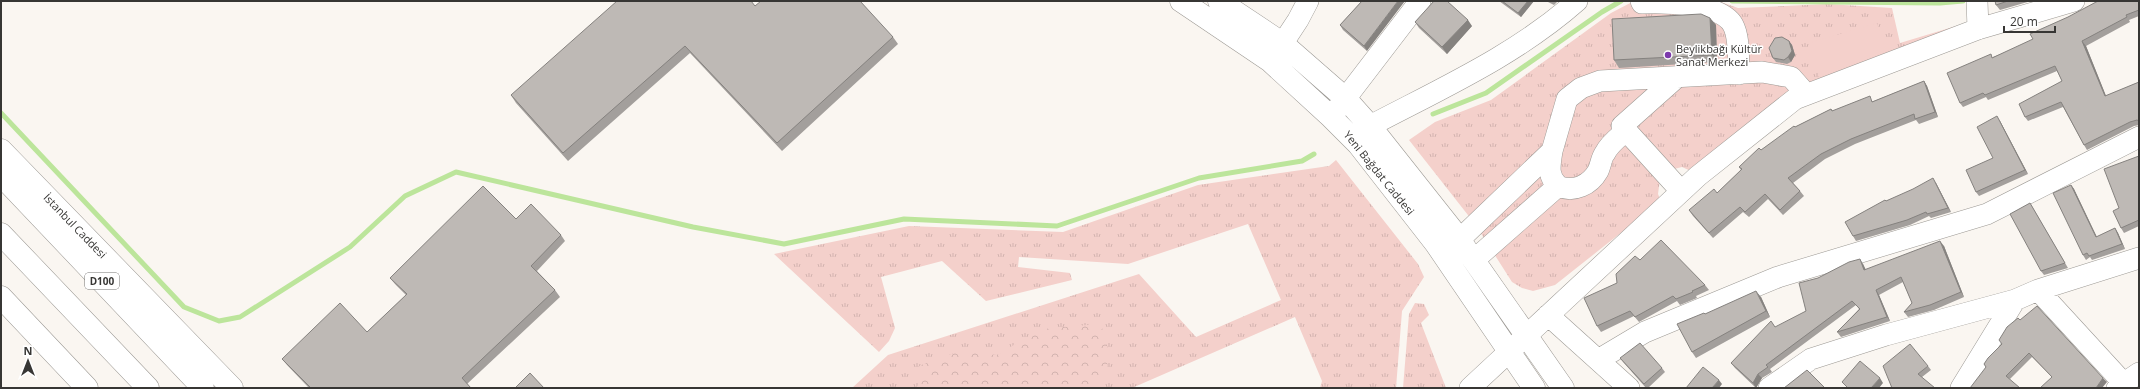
<svg xmlns="http://www.w3.org/2000/svg" width="2140" height="389" font-family="'Open Sans',sans-serif">
<defs>
<pattern id="grass-tufts" width="24" height="20" patternUnits="userSpaceOnUse"><rect width="24" height="20" fill="#f4d0cb"/><path d="M3 7l-1-3M5 7V3M7 7l1-3M15 17l-1-3M17 17v-4M19 17l1-3" fill="none" stroke="#d2b3af"/></pattern>
<pattern id="forest-crowns" width="20" height="18" patternUnits="userSpaceOnUse"><rect width="20" height="18" fill="#f4d0cb"/><path d="M2 6a3 3 0 1 1 6 0M12 15a3 3 0 1 1 6 0" fill="none" stroke="#d2b3af"/></pattern>
</defs>
<rect width="100%" height="100%" fill="#faf6f1"/>
<!-- grass -->
<path fill="url(#grass-tufts)" d="M1634,1H1718L1738,8L1828,4L1892,8L1900,43L1966,23L1820,80L1693,172L1682,167L1674,169L1660,179L1658,194L1661,201L1555,285L1533,291L1522,288L1512,282L1475,224L1409,140L1435,122L1491,100L1611,13Z
M1336,160L1418,264L1424,277L1402,311L1396,388H1320L1322,381L1295,317L1132,388H852L888,355L1139,274L1196,337L1281,300L1248,224L1128,264L1019,257L1018,267L1070,273L1072,280L986,301L942,261L881,277L895,328L889,341L879,352L774,254L909,226L1063,232L1198,185L1329,166Z
M1415,303L1424,304L1429,315L1421,323L1446,388H1403L1409,314Z"/>
<!-- forest -->
<path fill="url(#forest-crowns)" d="M1101,324L1108,350L1107,372L1092,388H916L923,378L919,366L959,351L997,355L1022,340L1049,328Z"/>
<!-- pitch -->
<path fill="#f4d0cb" d="M1877,23L1888,59L1820,80L1809,43Z"/>
<g fill="none" stroke-linecap="round" stroke-linejoin="round">
<!-- stream -->
<path stroke="#bce59b" stroke-width="5" d="M1732,1L1940,3L1963,1
M1,113L184,307L219,321L240,317L350,247L405,196L456,172L693,227L784,244L904,219L1057,226L1199,178L1302,161L1314,154
M1433,114L1486,93L1602,12L1621,1"/>
<defs>
<path id="minor" d="M1641,1L1642,3C1664,2 1721,3 1733,25C1740,38 1738,59 1739,74
M1977,1L1978,29
M1273,58L1298,20L1308,1
M1676,78L1622,126L1681,191
M1335,112L1420,1
M1370,126C1442,88 1516,55 1577,1
M1558,186C1574,193 1590,185 1598,171C1601,165 1601,158 1605,153C1610,143 1619,137 1627,130
M1459,240L1552,151L1567,99L1581,88L1600,81L1762,72L1791,77L1806,94
M1474,260L1558,186C1547,176 1550,165 1552,151
M2038,290L2128,388
M1548,315L1629,388
M1598,360L1645,332L1778,277L1987,214L2139,137
M1470,388L1698,176L1795,99L1978,29L2074,1
M1769,388L1811,359L1886,335L2015,300L2038,290L2139,258
M1961,388L2015,300
M2117,388L2139,373"/>
<path id="major" d="M1181,1L1270,61L1331,117L1358,144L1436,244L1534,388
M1219,1L1282,43L1345,98L1370,126L1454,232L1563,388
M1,150L232,388
M1,297L87,388"/>
<path id="highway" d="M1,175L203,388
M1,234L148,388"/>
</defs>
<!-- minor casing -->
<use href="#minor" stroke="#9c9994" stroke-width="22"/>
<!-- major casing -->
<use href="#major" stroke="#9c9994" stroke-width="23"/>
<!-- highway casing -->
<use href="#highway" stroke="#9c9994" stroke-width="23"/>
<!-- minor -->
<use href="#minor" stroke="#fff" stroke-width="21"/>
<!-- major -->
<use href="#major" stroke="#fff" stroke-width="22"/>
<!-- highway -->
<use href="#highway" stroke="#fff" stroke-width="22"/>
</g>
<!-- wall -->
<path fill="#a39f9c" d="M1362,1L1367,51L1343,30L1340,25Z
M1499,1H1534L1521,17Z
M1546,1H1558L1554,5Z
M1995,1H2031L2000,10L1996,5Z
M2139,1V16L2129,20L2130,22L2086,46L2106,96L2139,82V125L2134,126L2087,150L2084,145L2063,107L2028,121L2025,117L2062,81L2057,71L1988,100L1986,97L1963,107L1960,103L1993,57Z
M755,6L893,37L898,44L782,151L690,53L568,161L516,103L511,95Z
M1710,18L1716,25L1717,62L1619,68L1614,60Z
M1415,22L1472,26L1447,54L1419,28Z
M1789,41L1792,45L1795,55L1791,62L1787,64L1776,62L1773,58Z
M1924,81L1927,86L1938,117L1919,124L1916,120L1855,144L1825,159L1793,183L1800,191L1804,196L1783,215L1768,199L1749,217L1743,212L1713,238L1693,216L1689,210L1717,193L1741,170L1739,167L1761,150L1795,127L1831,109L1833,111L1874,101Z
M2000,121L2028,174L1979,196L1976,192L1993,158Z
M2139,156V226L2124,233L2121,228L2119,208Z
M1936,183L1951,212L1931,218L1929,216L1910,225L1856,241L1853,236L1886,201Z
M2071,185L2074,189L2097,237L2115,228L2118,233L2125,249L2092,260L2090,257L2086,260L2083,255Z
M2030,203L2033,208L2068,268L2044,275L2041,271Z
M516,219L561,235L565,241L537,271L555,290L560,297L467,384L471,388H309L287,365L282,359L367,332L406,295L395,284L390,278Z
M1944,246L1964,297L1934,310L1908,317L1904,312L1912,303L1903,282L1879,295L1890,321L1841,337L1837,332L1859,309L1856,305L1770,369L1772,372L1762,378L1756,388L1735,368L1731,363L1806,311L1818,278L1863,264L1866,270Z
M1640,260L1705,285L1709,290L1696,296L1697,298L1680,305L1677,301L1639,322L1634,316L1601,332L1597,326L1617,283Z
M1761,297L1770,317L1696,358L1692,352L1705,314Z
M2020,320L2107,382L2052,377L2032,357L2010,379L1986,367L1984,364L2002,344Z
M1620,358L1662,368L1665,372L1648,388H1646L1624,363Z
M1928,366L1931,370L1922,377L1892,388Z"/>
<!-- shaded-wall -->
<path fill="#85827f" d="M1398,1H1405L1367,51L1364,46Z
M1528,1H1534L1521,17L1518,13Z
M1710,18L1716,25L1717,62L1712,55Z
M1468,20L1472,26L1447,54L1442,47Z
M1789,41L1792,45L1795,55L1791,62L1788,57Z
M2082,41L2086,46L2108,101L2105,96Z
M1924,81L1927,86L1938,117L1935,112Z
M1997,116L2000,121L2028,174L2025,170Z
M1933,178L1936,183L1951,212L1948,208Z
M2071,185L2074,189L2099,242L2096,237Z
M2115,228L2118,233L2125,249L2122,244Z
M1940,241L1944,246L1964,297L1961,292Z
M1860,259L1863,264L1868,275L1864,270Z
M1876,290L1879,295L1890,321L1887,317Z
M1756,291L1761,297L1770,317L1766,311Z
M1758,374L1762,378L1756,388L1753,383Z
M1880,378L1883,383L1879,388H1871Z
M2103,378L2107,382L2102,388H2096Z
M1719,380L1722,384L1719,388H1712Z"/>
<!-- building -->
<path fill="#beb9b5" stroke="#85827f" d="M617,1H751L755,6L761,1H860L893,37L777,143L685,46L563,153L511,95Z
M1362,1H1398L1364,46L1340,25Z
M1434,1H1447L1468,20L1442,47L1415,22Z
M1502,1H1528L1518,13Z
M1995,1H2008L1996,5Z
M2098,1H2139V10L2126,15L2127,17L2082,41L2105,96L2139,82V121L2137,120L2130,122L2084,145L2061,102L2025,117L2019,104L2062,81L2055,66L1985,95L1983,93L1960,103L1947,73L1991,54L1992,58L2033,39L2030,34L2068,17Z
M1701,14L1710,18L1712,55L1614,60L1612,19Z
M1782,37L1789,41L1792,51L1788,57L1784,60L1773,58L1769,48L1775,38Z
M1924,81L1935,112L1915,119L1914,114L1851,139L1821,154L1788,178L1800,191L1780,210L1765,194L1745,212L1740,207L1709,233L1689,210L1714,189L1717,193L1742,169L1739,167L1759,148L1761,150L1794,126L1795,127L1831,109L1832,111L1870,96L1872,102Z
M1997,116L2025,170L1976,192L1966,170L1993,158L1977,127Z
M2139,156V220L2121,228L2113,211L2119,208L2104,169Z
M1933,178L1948,208L1927,214L1926,212L1907,220L1853,236L1845,222L1885,200L1886,201L1913,189Z
M2071,185L2096,237L2115,228L2122,244L2089,256L2087,253L2083,255L2053,193Z
M483,186L516,219L531,204L561,235L531,266L555,290L462,378L471,388H311L282,359L340,303L367,332L407,294L390,278Z
M2030,203L2065,263L2041,271L2010,214Z
M1661,240L1705,285L1692,291L1693,292L1676,299L1673,296L1635,317L1630,311L1597,326L1584,298L1617,283L1616,274L1635,256L1640,260Z
M1940,241L1961,292L1930,305L1904,312L1912,303L1901,277L1876,290L1887,317L1837,332L1860,309L1852,301L1766,365L1768,367L1758,374L1753,383L1731,363L1771,321L1775,327L1806,311L1799,283L1818,278L1849,262L1860,259L1864,270Z
M1756,291L1766,311L1692,352L1677,324L1704,313L1705,314Z
M2037,306L2103,378L2096,388H2040L2052,377L2029,353L2006,376L2020,388H1970L1986,367L1984,364L1988,358L2002,344L1999,340L2007,327L2018,318L2020,320Z
M1640,343L1662,368L1644,384L1620,358Z
M1910,344L1928,366L1918,374L1935,388H1892L1883,366Z
M1860,361L1880,378L1871,388H1848L1842,382Z
M1703,367L1719,380L1712,388H1686Z
M1807,370L1825,388H1784Z
M530,373L544,388H515Z"/>
<!-- markers -->
<circle fill="#7c39ac" stroke="#fff" stroke-width="1.5" cx="1668" cy="55" r="4"/>
<g text-anchor="middle" stroke-width="3" stroke-linejoin="round" paint-order="stroke">
<!-- shield labels -->
<rect fill="#fff" stroke="#737271" stroke-width="1" x="85" y="273" width="34" height="16" rx="3"/>
<g font-size="10" font-weight="bold" fill="#373634">
<text x="102" y="285">D100</text>
</g>
<!-- poi labels -->
<g font-size="11" fill="#373634" stroke="#fff" text-anchor="start">
<text x="1676" y="53">Beylikbağı Kültür<tspan x="1676" dy="13">Sanat Merkezi</tspan></text>
</g>
<!-- street labels -->
<g font-size="11" fill="#373634" stroke="#fff">
<text transform="translate(1379 173) rotate(51)" y="4">Yeni Bağdat Caddesi</text>
<text transform="translate(75 226) rotate(46)" y="4">İstanbul Caddesi</text>
</g>
</g>
<!-- border -->
<rect width="2140" height="389" fill="none" stroke="#373634" stroke-width="4"/>
<!-- north arrow -->
<g transform="translate(28 361)" stroke="#ffffff" stroke-width="3" paint-order="stroke">
<path d="M0-3L7 15L0 10L-7 15Z" fill="#373634"/>
<text y="-6" font-size="11" font-weight="bold" text-anchor="middle" fill="#373634">N</text>
</g>
<!-- scale -->
<path d="M2004 26v6h51v-6" fill="none" stroke="#373634" stroke-width="2"/>
<text x="2010" y="26" font-size="12" fill="#373634" stroke="#ffffff" stroke-width="3" paint-order="stroke">20 m</text>
</svg>
